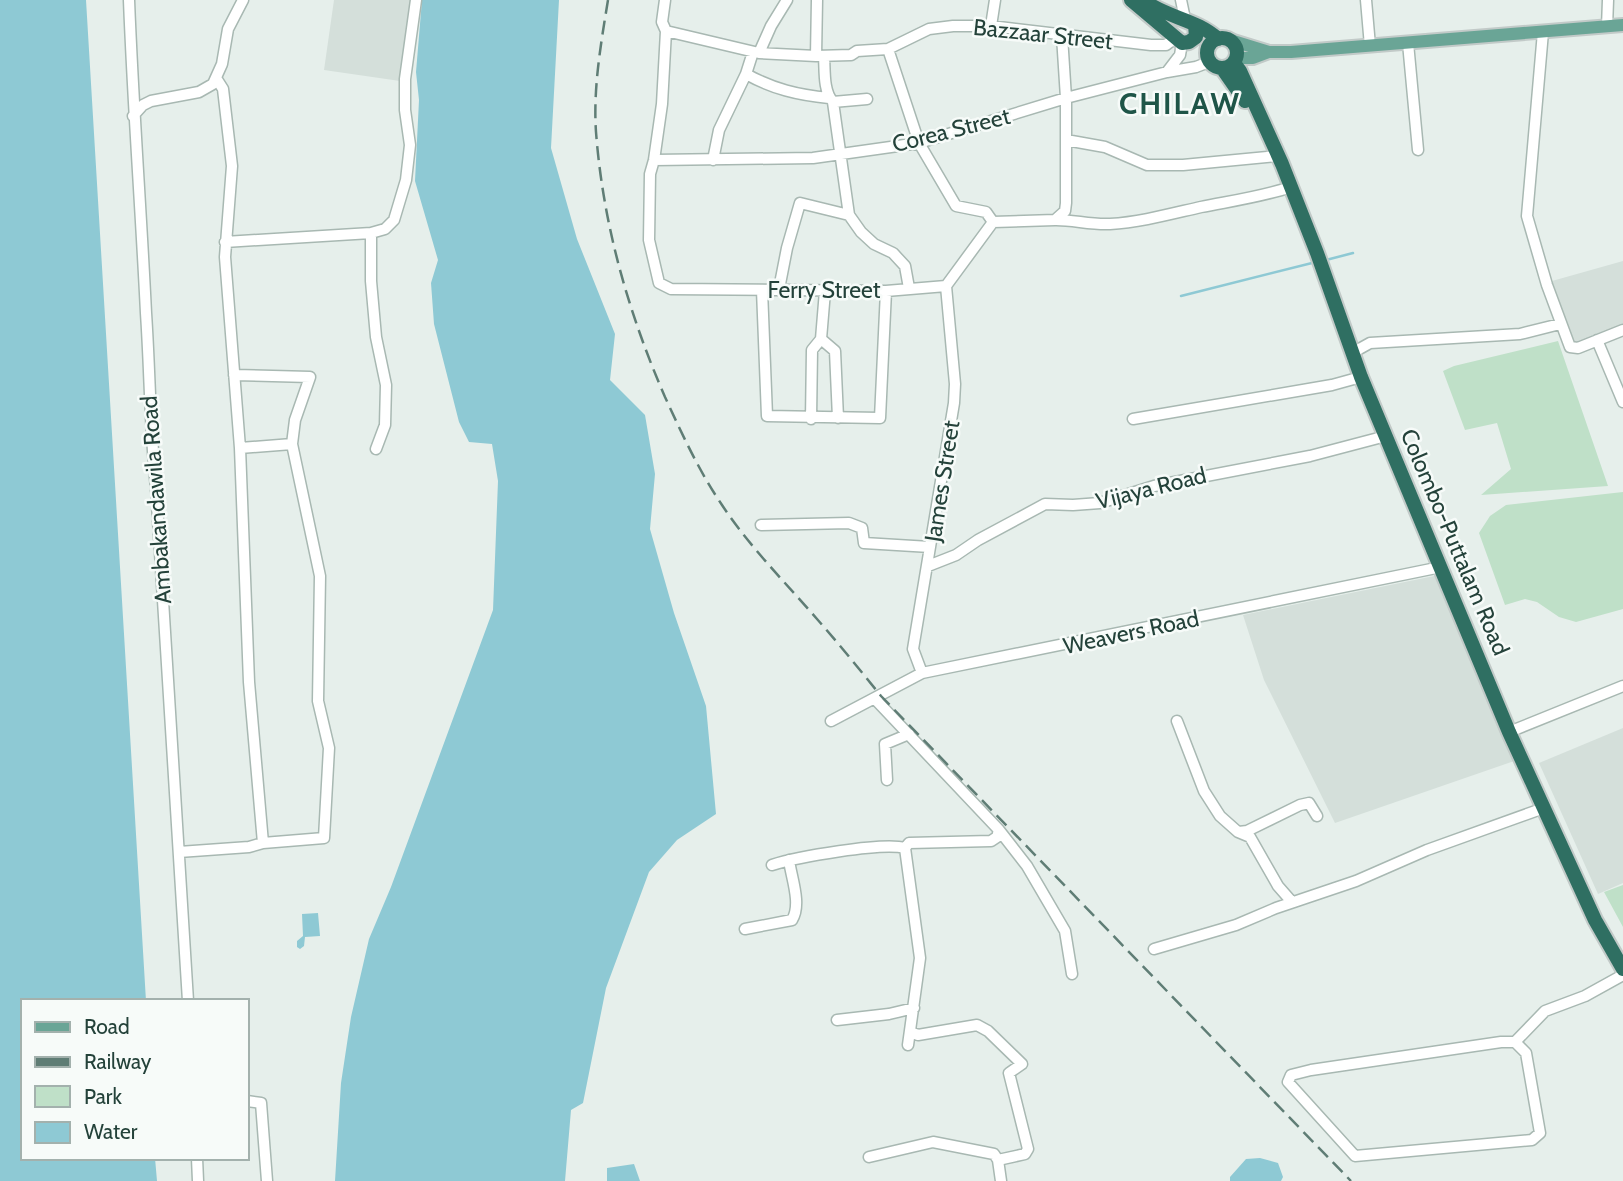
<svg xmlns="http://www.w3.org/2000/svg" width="1623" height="1181" font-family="Cabin,sans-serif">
<rect width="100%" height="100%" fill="#e6efeb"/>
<!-- built -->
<path fill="#d4dfda" d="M334,0H411L400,81L324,70Z
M1623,261V326L1575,344L1552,281Z
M1444,574L1520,759L1335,823L1264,680L1243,615Z
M1623,728V883L1598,894L1539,763Z"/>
<!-- green -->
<path fill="#bfe0c8" d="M1558,341L1608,486L1481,495L1511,469L1497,423L1465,430L1443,371L1454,366Z
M1623,492V609L1576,622L1559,617L1537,602L1525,599L1505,605L1479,533L1490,516L1506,505Z
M1623,885V927L1604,892Z"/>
<!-- water -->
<path fill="#8ec9d4" d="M0,0H86L146,1001H23V1158H155L157,1181H0Z
M422,0H559L551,148L577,239L615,334L610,380L645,415L655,474L650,529L674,613L706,706L716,814L677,840L649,872L606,988L583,1103L571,1110L565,1181H335L341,1083L351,1017L369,939L391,887L493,610L498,481L492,444L469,442L459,422L434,324L431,283L438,260L415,181L419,100L416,72Z
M318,913L320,936L305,937L304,946L300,949L297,947V941L303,936L302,914Z
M1260,1158L1278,1163L1283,1177L1281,1181H1230V1177L1246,1159Z
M634,1164L640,1181H607V1168Z"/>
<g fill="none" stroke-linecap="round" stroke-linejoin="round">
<!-- stream -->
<path stroke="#8ec9d4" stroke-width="2.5" d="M1326,260L1353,253
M1181,296L1316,262"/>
<defs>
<path id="minor" d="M129,0C133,105 141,209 146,313C150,372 150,430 156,488L188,1001
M665,0L662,22L666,31L662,104L654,160L650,174L649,240L659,283L671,289L886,291L946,286L993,222L1055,220L1065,211L1066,203V98L1062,36
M1181,0L1185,19
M1366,0L1370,46
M991,26L995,0
M1607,27L1608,0
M666,31L759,53L816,56L851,55L857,51L888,49L929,29L953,26H991L1151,45H1166L1174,39
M1543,32L1527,216L1547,285L1570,347L1578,348L1623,330
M1408,43L1418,150
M888,49L919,143L956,206L986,212L993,222
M759,53L771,26L787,0
M816,56L817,0
M824,56C825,70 823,91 833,102L849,215L861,232L874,244L893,253L905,266L909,288
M1167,72L1180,55L1182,43
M746,74C773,89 798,95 829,98
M833,102L867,99
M133,116L143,105L151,101L199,92L213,84L222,64L228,29L243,0
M1066,140L1105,147L1147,165H1183L1278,156
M654,160L813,158L919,143L1066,98L1167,72L1196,67L1209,62
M713,160L719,130L746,74L753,52
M1056,220C1074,220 1091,225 1110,224C1141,222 1170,214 1201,207C1231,201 1261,197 1291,187
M371,233V281L376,337L386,385L385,425L376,449
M225,242L371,233L385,229L394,220L406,180L410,145L405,110V79L416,0
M779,289L787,248L800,203L849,215
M762,290L767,416L880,418L886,291
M821,339L835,351L838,418
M1597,340L1623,402
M1352,353L1370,343L1520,334L1560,324
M234,375L310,377L295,420L292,444L320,576L318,701L329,748L324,838L263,843
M811,419L812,350L821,339L825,291
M1133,419L1332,385L1361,377
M240,448L292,444
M761,525L849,523L862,528L864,543L930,547
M928,566L956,555L978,540L1045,504L1073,505L1100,503L1154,486L1310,456L1386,436
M922,673L913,649L954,403L955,384L946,286
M875,699L999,830L997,837L991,841L909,843L905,848L920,958L908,1045
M831,721L922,673L1441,567
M1177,721L1204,791L1220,816L1238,832L1250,837L1278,886L1292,902
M1509,732L1623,686
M887,780L885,744L909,734
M999,830L1027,866L1065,931L1072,974
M1239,832L1247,831L1300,805L1309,803L1317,816
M179,852L249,847L263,843L249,682L240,448L225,257L232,166L223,89L216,78
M772,865C797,857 882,842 905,848
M745,929L792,920C802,904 791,877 789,860
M1154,949L1236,925L1276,908L1356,881L1427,850L1544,808
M837,1020L889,1014L914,1008
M910,1032L918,1035L977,1025L988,1031L1022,1064L1009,1073L1028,1149L1025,1154L998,1160
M1501,1042H1515L1526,1053L1540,1133L1532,1140L1355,1156L1288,1082L1291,1075L1311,1070Z
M1515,1042L1545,1011L1585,996L1623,975
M247,1101L261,1103L267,1181
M869,1157L933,1142L994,1154L998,1160L1001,1181
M197,1158L198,1181"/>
<path id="major" d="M1230,40L1269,52H1291L1623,25
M1236,58H1253L1269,52"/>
<path id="highway" d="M1131,0L1182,43L1189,42L1196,37L1195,25
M1143,0C1167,18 1196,19 1218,39
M1207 53a15 15 0 1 1 30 0a15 15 0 1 1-30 0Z
M1234,63L1240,71L1282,164L1317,253L1361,377L1509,732L1595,920L1623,969
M1222,68L1245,101"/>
</defs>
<!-- minor casing -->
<use href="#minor" stroke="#a8b8b2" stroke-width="13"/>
<!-- major casing -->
<use href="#major" stroke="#c2cac8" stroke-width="16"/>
<!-- highway casing -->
<use href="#highway" stroke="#c2cac8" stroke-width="18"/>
<!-- minor -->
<use href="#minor" stroke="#fff" stroke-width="10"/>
<!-- major -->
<use href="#major" stroke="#6aa596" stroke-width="12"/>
<!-- highway -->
<use href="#highway" stroke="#2f6f62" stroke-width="14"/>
<!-- rail -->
<path stroke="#5f7d75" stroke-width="2.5" stroke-dasharray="14 7" stroke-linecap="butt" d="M608,0C601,43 593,88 596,132C603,224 628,312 665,397C682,434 699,471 722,505C749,546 784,581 817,619C839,644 860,670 881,696L1351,1181"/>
</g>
<g text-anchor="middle" stroke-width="5" stroke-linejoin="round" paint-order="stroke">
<!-- street labels -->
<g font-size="23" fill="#24423a" stroke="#f7fbf9">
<text transform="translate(1043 34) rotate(6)" y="8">Bazzaar Street</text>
<text transform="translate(951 130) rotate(-14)" y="8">Corea Street</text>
<text x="824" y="298">Ferry Street</text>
<text transform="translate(942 481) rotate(-81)" y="8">James Street</text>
<text transform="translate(1151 488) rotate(-14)" y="8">Vijaya Road</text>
<text transform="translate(156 500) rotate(-94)" y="8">Ambakandawila Road</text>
<text transform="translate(1455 542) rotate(67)" y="8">Colombo-Puttalam Road</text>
<text transform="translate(1131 632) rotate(-12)" y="8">Weavers Road</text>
</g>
<!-- district labels -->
<g font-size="30" font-weight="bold" letter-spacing="2" fill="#1f5548" stroke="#f7fbf9">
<text x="1180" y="114">CHILAW</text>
</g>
</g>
<!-- legend -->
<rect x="21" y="999" width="228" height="161" fill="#f7fbf9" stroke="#a3b1ad" stroke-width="2"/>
<rect x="35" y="1022" width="35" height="10" fill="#6aa596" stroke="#a3b1ad" stroke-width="2"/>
<text x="84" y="1034" font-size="21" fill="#24423a">Road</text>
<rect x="35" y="1057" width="35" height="10" fill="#5f7d75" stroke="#a3b1ad" stroke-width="2"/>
<text x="84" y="1069" font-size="21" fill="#24423a">Railway</text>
<rect x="35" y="1086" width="35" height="21" fill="#bfe0c8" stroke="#a3b1ad" stroke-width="2"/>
<text x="84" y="1104" font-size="21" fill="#24423a">Park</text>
<rect x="35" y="1122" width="35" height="21" fill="#8ec9d4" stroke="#a3b1ad" stroke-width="2"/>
<text x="84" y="1139" font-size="21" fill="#24423a">Water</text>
</svg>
